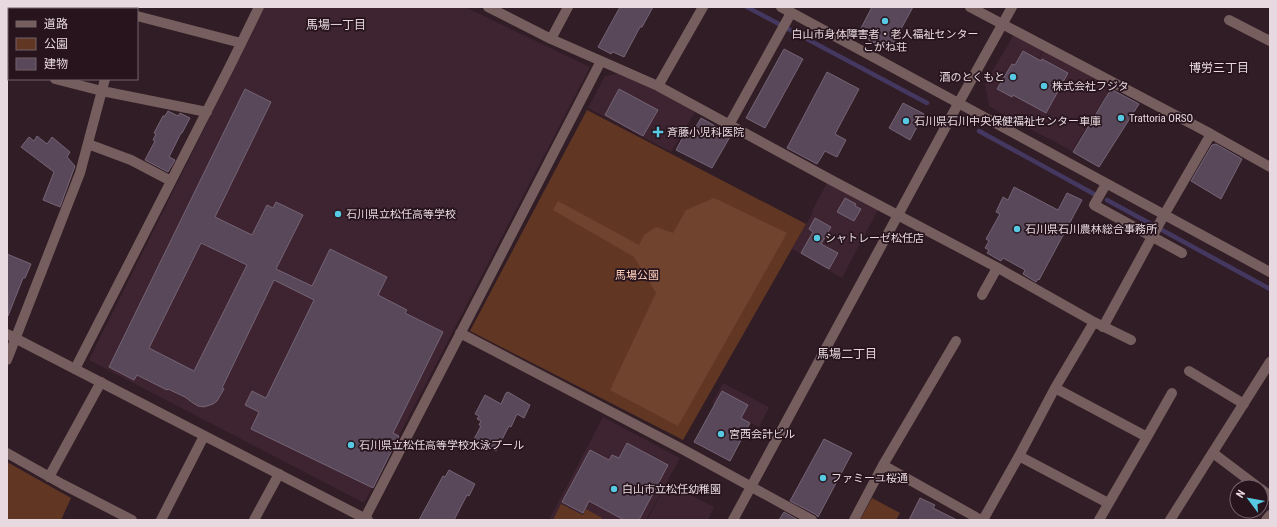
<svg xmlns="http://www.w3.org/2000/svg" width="1277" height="527" font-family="'Roboto Condensed','Noto Sans JP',sans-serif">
<rect width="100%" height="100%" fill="#311d26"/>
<!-- built -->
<path fill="#3e2430" d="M265,7H465L590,67L364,503L89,360Z
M1014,34L1043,50L1006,116L989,106L985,84Z
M1044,50L1111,87L1072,151L1006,116Z
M621,73L656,90L695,112L671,152L588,108L605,76Z
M827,183L878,210L842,278L792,249L813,212L812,211Z
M723,383L769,407L759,427L712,403Z
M603,417L680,458L646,520H549Z
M667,483L714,507L708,520H647Z"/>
<!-- green -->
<path fill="#613724" d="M587,110L806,224L683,440L470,331Z
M7,462L71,498L61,520H7Z
M872,498L900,513L896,520H860Z
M561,504L583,515L586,509L602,518L601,520H553Z"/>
<!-- forest -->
<path fill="#70432e" d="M714,198L787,233L678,426L610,390L656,293L634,257L553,210L558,201L639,245L644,235L656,227L673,233L686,210Z"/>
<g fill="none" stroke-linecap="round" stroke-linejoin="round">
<!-- stream -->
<path stroke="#443861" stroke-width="4.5" d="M747,7L927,103
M28,9V7
M979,131L1094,194
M1107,200L1151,224
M1162,230L1270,289"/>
</g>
<!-- building -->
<path fill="#584859" stroke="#746476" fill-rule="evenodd" d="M620,7H653L642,27H640L624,57L613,52L611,54L598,47Z
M872,7H913L889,51L858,34Z
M784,49L803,59L765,128L746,118Z
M1023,51L1041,61L1042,59L1068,73L1046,113L1013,95L1012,97L997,89L1012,64L1015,65Z
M827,72L859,89L835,134L846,140L837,157L825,151L817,164L787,148Z
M245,89L271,102L215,217L252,235L267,205L273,208L276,202L303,215L276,269L312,286L330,249L387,277L378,295L407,310L405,313L443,332L393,433L399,436L373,488L251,429L259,412L245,405L252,391L266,398L314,300L274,280L222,388L224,389L217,401L213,404L204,407L198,406L193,403L185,397L168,389L167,390L137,375L134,380L109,367ZM201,243L247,265L194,371L149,348Z
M619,89L658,110L643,136L605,115Z
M1111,89L1139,104L1099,167L1073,152Z
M903,103L924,114L910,140L889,128Z
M168,111L178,116L180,113L190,118L182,133H181L169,157L175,160L168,172L145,160L155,141L153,140L156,134L154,133L163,116H165Z
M701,118L731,135L712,168L676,150L683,137L686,139L692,128L694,130Z
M37,136L47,144L52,137L70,152L67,157L75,166L60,207L43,200L54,172L21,147L29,137L34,141Z
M1216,144L1242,159L1221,199L1191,181L1212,145Z
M1014,187L1058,210L1067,193L1082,200L1039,280L1038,279L1036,282L1023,274L1025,270L1003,258L1001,261L987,253L989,250L985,248L989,241L986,239L1000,214L996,212L1003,197L1008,200Z
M845,198L856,204L855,206L861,209L854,221L837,212Z
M815,218L831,227L821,244L838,253L829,269L801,253L813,232L809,229Z
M7,254L31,264L25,278H23L8,316Z
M722,391L748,405L741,418L750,423L730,461L694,442Z
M508,392L530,405L524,418L517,414L511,427L509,426L496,451L474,439L481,426L479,425L481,421L477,419L479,416L475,414L485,395L501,404L506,393Z
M824,439L852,453L818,517L815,514L790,501Z
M627,443L668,465L639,520H624L589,501L583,513L562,502L590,450L609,460L612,455L619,458Z
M449,470L475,484L469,496L467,495L454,520H419L443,476L445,477Z
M920,498L935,505L933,508L957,520H909Z
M784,512L798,520H779Z"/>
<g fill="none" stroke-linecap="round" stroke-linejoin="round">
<!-- minor -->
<path stroke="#765e5e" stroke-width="10" d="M488,7L551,39L658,86L833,181L1000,269L1094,322L1131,340
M970,7L1211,134L1270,167
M124,9L125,7
M137,16L241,43
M1229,20L1270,41
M551,39L568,7
M7,61H9
M55,79L102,91L207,112
M658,86L703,7
M729,125L791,13
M88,144L131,160L171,181
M1106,184L1094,205L1182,253
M982,295L997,268
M1103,327L1164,215L1211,134
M460,333L684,450L812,520
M7,360L80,173L105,79
M75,369L230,66L259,7
M1189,371L1244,404
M1055,388L1147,437L1099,520
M1147,437L1172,393
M7,453L62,484L132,520
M1213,453L1258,487
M1019,456L1108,503
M883,465L981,520
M49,477L101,382
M1261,489L1270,496
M365,518L601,61
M161,520L204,436
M254,520L279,474
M854,520L883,465L956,341
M983,520L1019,456L1055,388L1094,322
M1170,520L1270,362
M1266,520L1270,515"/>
<!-- tertiary -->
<path stroke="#765e5e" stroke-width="10" d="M781,7L1270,272
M7,334L368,520
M733,520L958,104L1012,7"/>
</g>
<!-- markers -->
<g fill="#57c9e2" stroke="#27141d" stroke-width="1.5">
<circle cx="885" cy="21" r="4"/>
<circle cx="1013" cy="77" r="4"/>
<circle cx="1044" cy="86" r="4"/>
<circle cx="1121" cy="118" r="4"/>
<circle cx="906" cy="121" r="4"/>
<path d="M656 126h4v4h4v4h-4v4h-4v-4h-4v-4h4z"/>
<circle cx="338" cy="214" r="4"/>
<circle cx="1017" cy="229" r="4"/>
<circle cx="817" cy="238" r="4"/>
<circle cx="721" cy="434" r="4"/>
<circle cx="351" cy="445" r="4"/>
<circle cx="823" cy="478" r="4"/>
<circle cx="614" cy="489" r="4"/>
</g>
<g text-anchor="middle" stroke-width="3.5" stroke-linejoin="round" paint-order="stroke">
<!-- poi labels -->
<g font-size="11" fill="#e7d9df" stroke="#27141d" text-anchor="start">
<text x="885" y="38" text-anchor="middle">白山市身体障害者・老人福祉センター<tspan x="885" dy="13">こがね荘</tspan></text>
<text x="1005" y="81" text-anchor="end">酒のとくもと</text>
<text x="1052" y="90">株式会社フジタ</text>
<text x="1129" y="122">Trattoria ORSO</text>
<text x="914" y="125">石川県石川中央保健福祉センター車庫</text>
<text x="667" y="136">斉藤小児科医院</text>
<text x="346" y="218">石川県立松任高等学校</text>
<text x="1025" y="233">石川県石川農林総合事務所</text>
<text x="825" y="242">シャトレーゼ松任店</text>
<text x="729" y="438">宮西会計ビル</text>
<text x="359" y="449">石川県立松任高等学校水泳プール</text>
<text x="831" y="482">ファミーユ桜通</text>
<text x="622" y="493">白山市立松任幼稚園</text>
</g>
<!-- park labels -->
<g font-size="11" fill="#ffd0bb" stroke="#27141d">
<text x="637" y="279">馬場公園</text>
</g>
<!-- neighbourhood labels -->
<g font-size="12" fill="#e7d9df" stroke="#27141d">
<text x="336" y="29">馬場一丁目</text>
<text x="1219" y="72">博労三丁目</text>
<text x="847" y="358">馬場二丁目</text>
</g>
</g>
<!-- border -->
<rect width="1277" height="527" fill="none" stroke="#e7d9df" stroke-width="16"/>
<!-- legend -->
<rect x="8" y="8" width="130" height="72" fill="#27141d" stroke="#74636b"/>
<rect x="16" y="21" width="20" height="6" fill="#765e5e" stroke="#74636b"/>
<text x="44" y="28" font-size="12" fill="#e7d9df">道路</text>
<rect x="16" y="38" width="20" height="12" fill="#613724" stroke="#74636b"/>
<text x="44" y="48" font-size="12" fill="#e7d9df">公園</text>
<rect x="16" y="58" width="20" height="12" fill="#584859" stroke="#74636b"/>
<text x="44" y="68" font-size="12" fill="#e7d9df">建物</text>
<!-- north arrow -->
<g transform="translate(1249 499) rotate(302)"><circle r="19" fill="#27141d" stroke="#74636b"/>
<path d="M0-3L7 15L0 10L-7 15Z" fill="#57c9e2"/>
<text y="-6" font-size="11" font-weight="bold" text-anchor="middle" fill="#e7d9df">N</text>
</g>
</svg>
